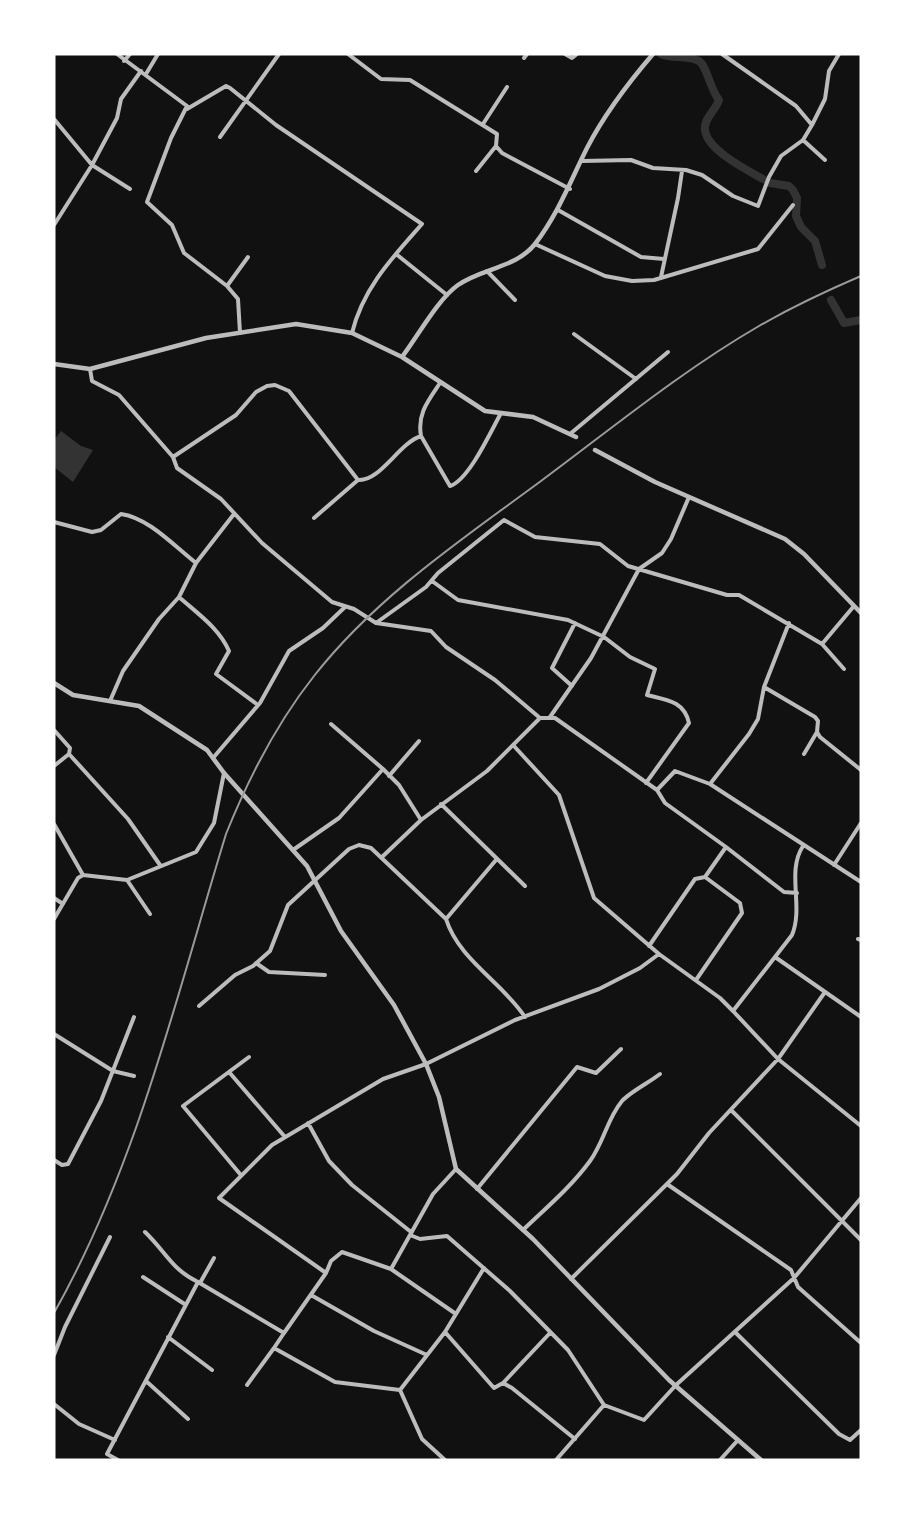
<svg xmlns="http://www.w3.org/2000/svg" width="915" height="1514" font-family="'Space Grotesk',sans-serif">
<rect width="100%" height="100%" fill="#111"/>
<!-- water -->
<path fill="#333" d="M61,431L81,446L93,450L73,482L54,467V440Z"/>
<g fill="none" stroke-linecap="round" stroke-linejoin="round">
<!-- canal -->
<path stroke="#333" stroke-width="8" d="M661,54C672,59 688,55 699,61C707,66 710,89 719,100C716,110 703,119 705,130C707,150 747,170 763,179
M770,183L789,186L793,190L797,198L796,216L801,227L815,241L822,265
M831,300L844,323L861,320"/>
<!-- minor -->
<path stroke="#bcbcbc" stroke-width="4" d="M117,54L187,106L171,138L147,202L172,225L184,253L227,286L238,299L240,333
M348,54L381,79L410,80L497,134L496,146L476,171
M565,54L572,58L577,54
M722,54L796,106L812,125
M524,58L527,54
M124,61L130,54
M146,74L158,54
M187,109L226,86L230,88L276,125L422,224C392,258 363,288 352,333
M54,119L92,165L130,189
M483,124L507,87
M220,137L279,54
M803,140L825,160
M496,146L502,153L570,189
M582,161L631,160L653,168L686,170L702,175L733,196L758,206L769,177L781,156L803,140L812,125L825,99L829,71L839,54
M558,210L641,257L664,259
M54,225L92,165L117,118L121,99L141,71
M535,244L605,276L632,281L654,280L758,249L793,205
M396,254L447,295
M487,271L515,300
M661,277L678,198L682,171
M227,286L248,257
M574,334L636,379
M90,369L92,381L119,395L173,457L236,415L256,392L267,386L275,385L289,391L358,480C380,482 399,443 421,436L450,486C469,480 491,431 501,413
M570,434L668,352
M421,436C417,414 428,401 440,383
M173,457L177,468L221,499L262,543L332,602L354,609L376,623L431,631L446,647L495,680L540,718
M314,518L358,480
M54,522L92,532L101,530L121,514C149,518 174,546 196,563
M432,581L458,600L568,620L604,637L630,657L655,669L647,695C667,700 684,701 689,723L646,783
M179,597C198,614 219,628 229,651L216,674L258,705
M376,623L426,587L438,573L504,520L535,537L600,544L628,566L727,595H739L822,644L854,606
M822,644L844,669
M572,686L552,668L575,623
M764,687L815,717L818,721L817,732L820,737L861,770
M110,701L123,671L159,619L179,597L196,563L234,514
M550,717L591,658L639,569L662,553L671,539L689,497
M331,724L383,769
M54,730L70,748L69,754L54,766
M513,745L559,795L594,898L659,954
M69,754L128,819L160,865
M804,754L817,732
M213,758L260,703L289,651L323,628L345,607
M389,776L419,741
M710,784L749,734L758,719L764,687L789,623
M657,790L665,803L726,847L705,877
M441,804L525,886
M54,824L83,875
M803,846C786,872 804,906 792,935L733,1011L778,1059L861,1126
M726,847L784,892L797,893
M293,850L339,818L383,769L399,785L421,820
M382,857L421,820L487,771L540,718H555L657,790L675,771L710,784L861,882
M834,865L861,823
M127,880L150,914
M54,898L63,904
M54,919L78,878L83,875L127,880L196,852L214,823L224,773
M446,919L496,860
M858,939L861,940
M649,946L695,879L705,877L740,903L742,913L696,980
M775,957L861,1017
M256,963L269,972L325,975
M199,1006L235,975L253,966L270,951L288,905L349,849L359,845L371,848L446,919C459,960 502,982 525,1017
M54,1034L113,1071L134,1076
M229,1072L285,1137
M731,1110L861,1240
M308,1123L329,1161L352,1185L411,1232
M54,1160L62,1165L68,1164L101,1101L134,1017
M456,1169L433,1194L391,1269L456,1314
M240,1174L183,1106L249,1057
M667,1184L791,1270L798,1287L861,1343
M477,1189L577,1067L596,1073L621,1049
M523,1230C546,1208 571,1187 590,1161C604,1142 607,1119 622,1101C630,1092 650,1082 660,1074
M145,1232C166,1252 171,1269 198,1282
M410,1235L420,1239L447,1236L510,1291L568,1350L604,1405
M326,1273L331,1261L342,1252L391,1269
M143,1277L186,1305
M571,1279L677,1174L709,1133L778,1059L825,992
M200,1283L214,1258
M311,1295L374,1331L427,1355
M445,1332L494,1388L503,1383L512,1388L575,1439
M284,1333L274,1348L335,1382L400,1390
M736,1333L839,1434L850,1440L861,1430
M168,1337L212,1370
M54,1355L65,1327L110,1237
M146,1381L188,1419
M503,1383L550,1333
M247,1385L274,1348
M54,1404L79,1424L115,1440
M118,1460L107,1454L198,1282L284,1333L326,1273L219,1198L272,1145L383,1079L426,1064L515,1020L599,989L640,968L659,954L720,998L733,1011
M445,1460L422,1439L400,1390L445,1332L484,1268
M556,1460L604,1405L644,1420L676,1385L794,1278L861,1198
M720,1460L738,1440"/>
<!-- tertiary -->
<path stroke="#bcbcbc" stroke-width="4.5" d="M402,357C418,336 438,299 458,285C482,268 516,268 535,244C558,214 570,182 587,148C604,115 629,82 653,54
M54,364L90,369L206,338L296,324L352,333L402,357L485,411L533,417L576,437
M595,450L655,482L785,539L804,554L861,613
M54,683L73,695L139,706L207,750L224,773L307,866L341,931L394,1005L426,1064L439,1097L456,1169L533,1239L669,1380L761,1460"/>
<!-- rail -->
<path stroke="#9a9a9a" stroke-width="2" d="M54,1313C137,1166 177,994 226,834C249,777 276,724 314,676C376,597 461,540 541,481C611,429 683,370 759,326C792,307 826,291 861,276"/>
</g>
<!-- border -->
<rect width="915" height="1514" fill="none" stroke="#ffffff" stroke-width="111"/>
</svg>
